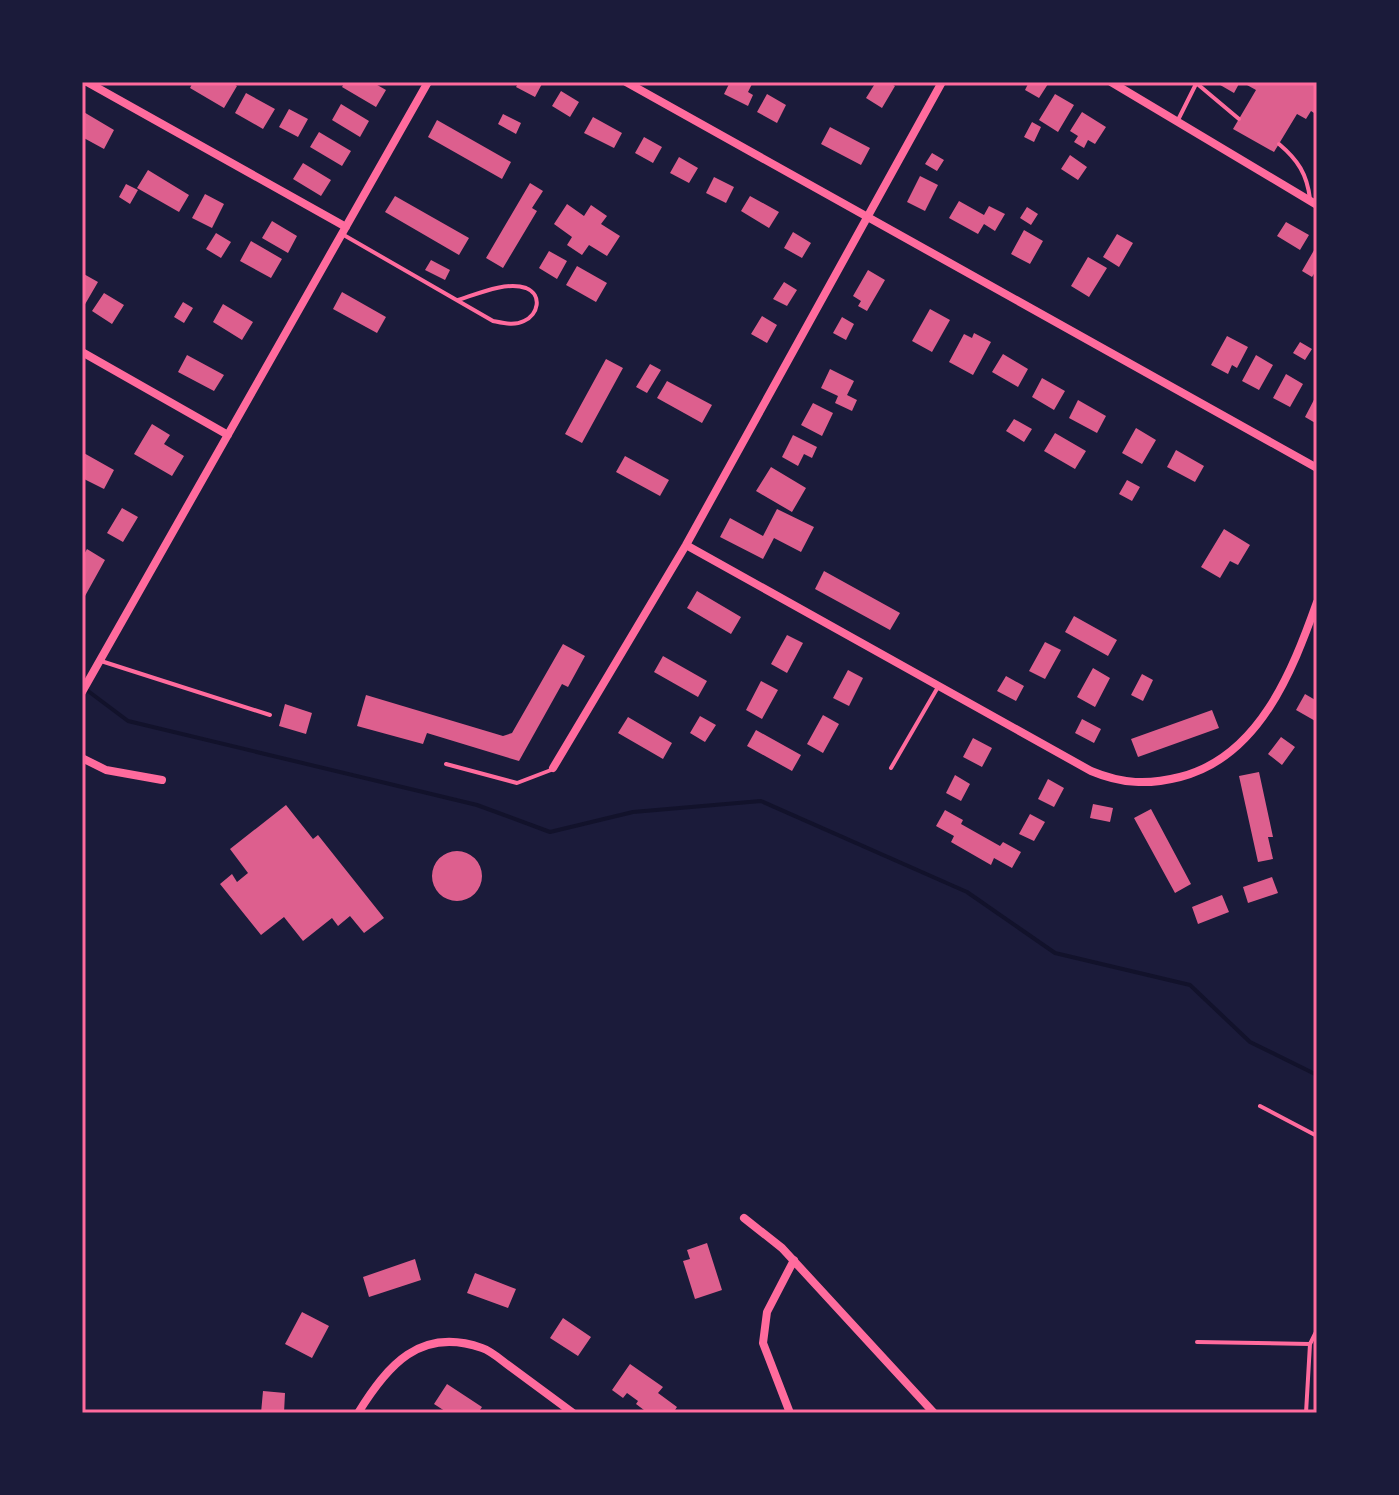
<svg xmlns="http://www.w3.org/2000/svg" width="1399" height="1495" font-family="'IBM Plex Sans',sans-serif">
<rect width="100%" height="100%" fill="#1b1b3a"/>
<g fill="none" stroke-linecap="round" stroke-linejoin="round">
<!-- stream -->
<path stroke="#12122b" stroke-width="4" d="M84,688L128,721L477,805L550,832L633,812L761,801L967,892L1055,953L1190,985L1250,1042L1317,1075"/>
</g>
<!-- building -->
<path fill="#dd5f8e" d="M193,82H215L219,85L221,82H230L237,86L224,108L190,88Z
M345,82H372L386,90L376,107L342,87Z
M519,82H543L535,97L516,87Z
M730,82H753L748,92L753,95L748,106L724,94Z
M876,82H888L895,86L882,108L866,98Z
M1029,82L1048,84L1039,98L1025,90Z
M1215,82H1240L1234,93Z
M1249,82H1317V115L1311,111L1306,119L1297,114L1274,152L1233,129L1256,90L1247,85Z
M561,91L579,102L570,117L552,106Z
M246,93L275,109L263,129L235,113Z
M767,94L786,105L777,123L757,112Z
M1055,94L1074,105L1058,132L1039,120Z
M341,104L369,121L360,137L332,120Z
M289,109L308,119L298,137L279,127Z
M82,111L114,130L104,149L82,137Z
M1082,112L1106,127L1095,144L1088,140L1084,148L1074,142L1078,136L1070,131Z
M503,114L521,123L516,134L498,124Z
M593,117L622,133L614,148L584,133Z
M437,120L511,162L502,179L428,137Z
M1032,122L1041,127L1034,142L1024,137Z
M830,127L870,148L861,165L821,144Z
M319,132L351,151L342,166L310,147Z
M644,137L662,147L653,163L635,153Z
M932,153L944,160L937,171L925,164Z
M1070,155L1087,167L1078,180L1061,169Z
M679,157L698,168L689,183L670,173Z
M303,163L331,180L321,196L293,179Z
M148,170L189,195L179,212L137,188Z
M920,176L938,185L925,211L907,202Z
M714,177L734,187L726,203L706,193Z
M530,183L543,191L532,208L537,211L503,268L486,258Z
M126,184L138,190L130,204L119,197Z
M205,194L224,204L212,228L192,218Z
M395,196L469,238L459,255L385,212Z
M750,196L779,212L769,228L741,211Z
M959,201L984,215L989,206L1005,214L995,231L984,224L978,234L949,218Z
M567,204L584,216L591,205L607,216L601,224L620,236L607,256L589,245L582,255L567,245L572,237L554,224Z
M1027,207L1038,214L1031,225L1020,218Z
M272,221L297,236L288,253L262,238Z
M1286,222L1309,235L1300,250L1277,236Z
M1024,230L1043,241L1030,264L1011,254Z
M793,232L811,243L802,258L784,248Z
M216,233L231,242L221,258L206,249Z
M1117,234L1133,243L1119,267L1103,257Z
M251,241L282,259L271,278L240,261Z
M1317,245V269L1312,277L1302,271Z
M549,251L567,261L557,279L539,268Z
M1088,257L1107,268L1089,297L1071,286Z
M431,260L450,270L445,280L425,270Z
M577,266L607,283L596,302L566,285Z
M868,270L885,280L867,311L858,306L861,301L853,296Z
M82,273L98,282L84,306L82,305Z
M784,282L797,290L787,306L773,299Z
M342,292L386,317L377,333L333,309Z
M104,293L124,305L112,324L92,311Z
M183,302L193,308L184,323L174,317Z
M223,304L253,322L242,340L213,322Z
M930,309L950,320L932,352L912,341Z
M762,316L777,325L767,343L751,334Z
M842,317L854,324L846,340L833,333Z
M974,333L991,342L973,375L949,362L964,334L972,338Z
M1227,336L1248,347L1237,368L1232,365L1228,374L1211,365Z
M1300,342L1312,349L1305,360L1293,353Z
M1003,354L1028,369L1018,387L992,372Z
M187,355L224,375L214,391L178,372Z
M1256,355L1273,365L1259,390L1242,381Z
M606,359L623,368L582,443L565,434Z
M650,364L661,370L647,393L636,387Z
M830,369L854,381L847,395L857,400L852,411L835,403L838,396L821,388Z
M1286,374L1303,384L1290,407L1273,398Z
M1042,378L1065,391L1054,410L1032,397Z
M667,381L712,405L702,423L657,398Z
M1317,394V424L1305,417Z
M1078,400L1106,416L1097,433L1069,418Z
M813,403L833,413L822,436L801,425Z
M1014,419L1032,429L1024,442L1006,431Z
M152,424L170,435L164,444L184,456L172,476L134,454Z
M1136,428L1156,440L1142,464L1122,453Z
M1055,433L1086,451L1075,469L1044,451Z
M793,435L817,447L812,458L804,454L798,466L782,457Z
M1176,450L1204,466L1195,482L1167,467Z
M82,452L114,470L104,489L82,478Z
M625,456L669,480L660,496L616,472Z
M771,467L806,488L792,512L756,491Z
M1127,480L1140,487L1132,501L1119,494Z
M122,508L138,517L123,542L107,533Z
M777,509L814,527L801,552L774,538L763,559L720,537L730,518L763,536Z
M1224,529L1250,545L1238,565L1230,561L1220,578L1201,567Z
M87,549L105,560L85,596L82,594V558Z
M824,571L900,613L890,630L815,589Z
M697,591L741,617L731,634L687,608Z
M1074,616L1117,640L1108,656L1065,632Z
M787,635L803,643L787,673L771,664Z
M1045,642L1061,650L1045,679L1029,671Z
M563,644L585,656L568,687L562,684L519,761L427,733L423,744L357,726L366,695L503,736L512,733Z
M663,656L707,681L698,697L654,672Z
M1093,668L1110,678L1095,707L1077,697Z
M848,670L863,678L849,706L833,698Z
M1142,674L1153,680L1143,701L1131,695Z
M1006,676L1024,686L1016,701L997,691Z
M761,681L778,690L762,719L746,710Z
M1305,694L1317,701V722L1296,710Z
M285,704L312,713L306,734L279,726Z
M1212,710L1219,728L1138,757L1131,739Z
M823,715L839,724L823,753L807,744Z
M700,716L716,725L705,742L690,733Z
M628,717L672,743L663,759L618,733Z
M1082,719L1101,729L1094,743L1075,733Z
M756,730L801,755L792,771L747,746Z
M1281,737L1295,747L1282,765L1268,754Z
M973,738L992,748L982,767L963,757Z
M1259,772L1273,837H1268L1273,859L1258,862L1239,776Z
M955,775L970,784L961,801L946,793Z
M1048,779L1064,788L1054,807L1038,799Z
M1093,804L1113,808L1110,822L1090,818Z
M286,805L313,839L318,835L384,918L364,933L350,916L338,926L332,918L303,941L284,917L261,935L220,884L232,874L237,882L248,873L230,849Z
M1151,809L1191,884L1175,893L1134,818Z
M945,810L963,820L961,824L1000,846L1003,842L1021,852L1012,868L994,858L991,865L951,842L954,836L936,826Z
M1030,814L1045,822L1034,841L1019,834Z
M432 876a25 25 0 1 1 50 0a25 25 0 1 1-50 0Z
M1272,877L1278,893L1248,903L1243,887Z
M1222,895L1229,912L1198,924L1192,907Z
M707,1243L722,1290L695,1299L683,1261L690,1259L687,1250Z
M415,1259L421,1280L369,1297L363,1277Z
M475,1273L516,1289L508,1308L467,1293Z
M302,1312L329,1326L312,1358L285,1344Z
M563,1318L591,1337L578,1356L550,1338Z
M630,1364L663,1387L658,1393L677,1407L673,1413H648L636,1404L638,1401L627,1393L623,1398L612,1390Z
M447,1384L482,1407L478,1413H448L434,1404Z
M263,1391L285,1393L284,1413H261Z"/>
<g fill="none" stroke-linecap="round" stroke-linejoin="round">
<!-- service -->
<path stroke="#ff6b9d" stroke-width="4" d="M1195,82L1239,119
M1177,122L1196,84
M1279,144C1298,160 1307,174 1310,199
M342,234L493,321C503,323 514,326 524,321C538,315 543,295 526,288C506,281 477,294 458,300
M101,661L270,715
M446,764L517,783L551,770
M891,768L938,687
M1260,1106L1317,1136
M1316,1309L1317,1326
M1197,1342L1310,1344L1317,1330
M1306,1413L1310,1344"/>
<!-- minor -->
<path stroke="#ff6b9d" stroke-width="8" d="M87,82L346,227
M626,82L1317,468
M1111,82L1317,205
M82,352L228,435
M686,545L1091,771C1122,784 1148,785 1180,777C1259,757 1292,672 1317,602
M82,692L428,82
M82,758L106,770L162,780
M553,768L686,545L942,82
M744,1218L782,1248L934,1413
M358,1413C387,1366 420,1326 482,1348C491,1351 500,1359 508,1365C530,1381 551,1397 573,1413
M790,1413L763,1343L767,1312L794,1260"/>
</g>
<!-- border -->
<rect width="1399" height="1495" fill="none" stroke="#1b1b3a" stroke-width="168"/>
<rect x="84" y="84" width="1231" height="1327" fill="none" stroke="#ff6b9d" stroke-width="3"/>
</svg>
